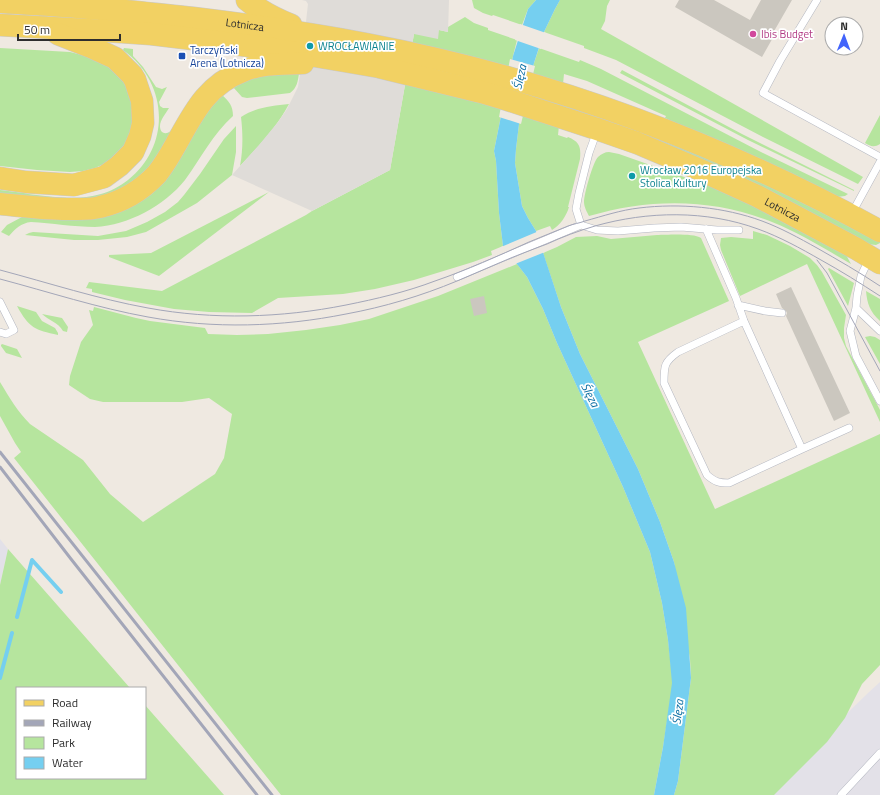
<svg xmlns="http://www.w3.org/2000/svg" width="880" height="795" font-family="'Titillium Web',sans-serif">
<rect width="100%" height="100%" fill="#efe9e1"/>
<!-- industrial -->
<path fill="#e3e1e8" d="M0,539L8,549L0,585Z
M880,682V795H763L868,693Z"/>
<!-- green -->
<path fill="#b6e59e" d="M472,0H536L528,9L522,25L493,15L492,16L483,13L474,8Z
M560,0H610L607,6L605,21L601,29L863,177L858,184L763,137L616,60L584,48V46L544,32L555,9Z
M465,17L474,23L488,28V30L517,40L513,56L494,151L496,161L499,213L503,246L491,251L492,255L473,262L414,280L375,289L343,294L278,298L252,313L209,312L174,309L125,300L92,292V289L86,288L89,282L162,291L306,215L312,211L390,170L414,34L439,30L448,32V27Z
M0,48L70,52L86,56L106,64L125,83L131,95L133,126L123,148L106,163L95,168L83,171L70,172L37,170L0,166Z
M124,48L133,49V56L143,67L156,87L162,89L167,87L159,102L160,106L163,108H169C165,115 156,124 162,132C167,135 170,132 173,128L170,135L150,166L143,173L134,181L116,191L95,198L76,199L0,195V190L24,193L28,194C52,197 78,201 101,194C110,192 120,186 128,180C172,145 168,82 123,50Z
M539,48L579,62L580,60L601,69L759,151L848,194L845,196L837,197L665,118L666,116L587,81L564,74L561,104L638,131L734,169L880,241V243L876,245L867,244L561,107L558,135L567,138L568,137C580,142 581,147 580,159L568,207H569C566,217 560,225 552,230L550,226L536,231L528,218L522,206L515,163L516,149L519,124L534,63Z
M622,70L742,134L854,190V191L748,140L620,73Z
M299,73C298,81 297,88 290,93L247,98L242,97L233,87L250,77Z
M222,95C229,101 233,106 233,116C213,134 201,158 185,180C164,206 129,225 95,227C74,227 52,223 31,222C21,223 15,229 9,236L1,232L7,225L22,217L108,216L127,209L146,198L155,191L171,173L183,154L205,114Z
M289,104C277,127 258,147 240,166C243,150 243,134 241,117C256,107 272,106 289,104Z
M880,115V144C874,148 870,146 865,143Z
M236,126V152L232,175L197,203L146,232L127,237L98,240H74L25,235L29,233L33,232L98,236L126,231L147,222L165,212L178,202L184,195L200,174L224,139Z
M609,152L619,154L704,184L711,186L757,206L845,253L851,264C825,249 800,233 772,222C713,198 650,198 589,216C587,212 584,207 584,202C584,194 593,162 598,157C601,154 605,152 609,152Z
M269,192L159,276L109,257V255L151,253Z
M753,231L767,235L790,246L810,258L817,265L822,272L846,315L844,328V338L846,346L880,410V422L807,264L740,296L721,250L720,245L721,238L731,237L753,239Z
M657,235C667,235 693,233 701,238L729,301L638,342L715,509L880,434V665L862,684L845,718L827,742L774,795H674L678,781L691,678L690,659L674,562L660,522L638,469L580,354L561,307L543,253L557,247L576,237L597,236L611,239Z
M517,264L527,277L543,309L557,343L623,487L650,552L662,603L668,640L673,683L663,747L654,795H281L14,458L21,452L15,443L0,416V382C9,397 18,412 30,424L83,460L110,494L143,522L215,474L224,458L232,414L209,398L182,402H103L90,399L69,385L70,376L81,342L93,325L89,310L93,311L94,307L136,318L150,321L205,328L208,334L237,335L268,334L306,330L340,325L369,319L438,296Z
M829,268L854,283L848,306L828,269Z
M866,291L880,299V321C870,312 867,303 866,291Z
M17,306L36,312L42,321L55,328L58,333V335C35,330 29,328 17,306Z
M42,314L62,318L68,327L67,332L63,331C58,322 49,321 42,314Z
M870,336L875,337L880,340V364L865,337Z
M2,344L17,349L22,358L6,353L1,346V345Z
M8,549L130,688H17V778H145V705L224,795H0V585Z"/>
<!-- plaza -->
<path fill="#dfdcd8" d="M302,0H449L448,32L439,30L438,39L414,34L390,170L312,211L232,175L259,145L278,122L287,109L298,87L300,74L308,4L306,1Z"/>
<!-- water -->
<path fill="#75cff0" d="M536,0H560L555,9L544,32L534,63L519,124L516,149L515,163L522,206L528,218L536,231L561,307L580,354L638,469L660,522L674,562L686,608L691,678L678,781L674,795H654L663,747L672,683L668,640L662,603L650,552L623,487L557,343L543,309L527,277L503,246L499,213L496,161L494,151L513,56L528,9Z"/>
<!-- pier -->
<path fill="#efe9e1" d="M520,24L546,33L541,49L515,40Z
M510,59L535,66L521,124L499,117Z
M539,231L545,252L515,264L501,247Z"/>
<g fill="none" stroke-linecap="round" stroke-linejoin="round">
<!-- stream -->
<path stroke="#75cff0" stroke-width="4" d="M17,617L32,560L61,592
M0,678L12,633"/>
</g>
<!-- building -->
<path fill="#cbc7bf" d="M679,0H714L750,20L761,0H792L773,33L775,34L762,57L675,7Z
M791,287L850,413L834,421L786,316L787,313L786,311L782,308L776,294Z
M484,296L487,313L474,316L470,299Z"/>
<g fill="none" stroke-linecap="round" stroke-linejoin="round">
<defs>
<path id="service" d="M817,0L780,61L763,93L880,157
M852,213L880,162
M581,225L576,209L579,193L589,153L597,131
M706,229L736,298L744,321L802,449
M869,259L861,276L857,296L856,308L850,331L856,356L880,401
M457,277L581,225L597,230L618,231L654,228L681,227L717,230H739
M0,302L14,330L6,334L0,332
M738,305L765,311L782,313
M856,308L880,331
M744,321L678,352C664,362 664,366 664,383L707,475C715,482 719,483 729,483L802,449L849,428
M841,795L880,753"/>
<g id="primary">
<path d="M247,0C260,11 276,19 291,25"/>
<path id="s1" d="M0,2C34,4 68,6 101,9C132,11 163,15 193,18C251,25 309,33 366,44C546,78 720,143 880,231"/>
<path id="s2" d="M0,25L107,31L151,34L193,39L273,49L344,61L379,67L481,92L508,100L597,129L637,143L698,169L757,196L855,248L880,263"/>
<path d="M0,178L26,182L74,185L104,177L119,166L133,152L140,136L143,123L142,101L135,80L132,75L115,58L91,47L58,34"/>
<path d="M0,204C22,206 45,209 67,209C78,209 89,210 100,207C122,202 142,190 157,174C164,165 170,155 175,146C193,114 206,85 243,71C261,63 283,64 303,63"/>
</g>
</defs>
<!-- service casing -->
<use href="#service" stroke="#b4b7c1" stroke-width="8"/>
<!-- primary casing -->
<use href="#primary" stroke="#c9c9c9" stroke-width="23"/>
<!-- service -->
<use href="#service" stroke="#fff" stroke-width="7"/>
<!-- primary -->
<use href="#primary" stroke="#f2d163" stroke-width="22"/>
<!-- tram -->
<path stroke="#a3a6b8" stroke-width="1" d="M817,260L827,273L880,371
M0,270C49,283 98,299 148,308C213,320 281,318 346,305C376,299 406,292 435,281C467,270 498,256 529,242C542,237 555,231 568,226C573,224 580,223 585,221C603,216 621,210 639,208C680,203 724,207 762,221C781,228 799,238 817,248C838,260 859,272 880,286
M0,279C49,292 98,308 148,317C214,329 281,327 346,314C384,307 421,296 457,281C471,275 485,269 499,263C515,256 531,250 547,244C562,237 578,231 595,226C648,211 706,210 758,229C780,237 800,248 821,260C841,271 860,283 880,296"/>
<!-- rail -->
<path stroke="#a3a6b8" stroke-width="3" d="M0,452L272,795
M0,467L71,559L257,795"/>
</g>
<!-- markers -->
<circle fill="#d1479c" stroke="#fff" stroke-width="1.5" cx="753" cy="34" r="4"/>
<g fill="#0f9aa8" stroke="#fff" stroke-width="1.5">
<circle cx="310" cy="46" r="4"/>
<circle cx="632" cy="176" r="4"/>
</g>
<rect fill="#1a4fb4" stroke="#fff" stroke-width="1.5" x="178" y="52" width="8" height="8" rx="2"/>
<g text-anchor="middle" stroke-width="3.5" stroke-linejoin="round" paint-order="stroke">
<!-- street labels -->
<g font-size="11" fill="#2e2e2e" stroke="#fff">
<text dy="4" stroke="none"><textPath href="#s1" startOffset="246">Lotnicza</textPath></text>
<text dy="4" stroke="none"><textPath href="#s2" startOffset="811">Lotnicza</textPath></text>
</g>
<!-- hotel labels -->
<g font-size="11" fill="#b23c85" stroke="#fff" text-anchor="start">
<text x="761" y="38">Ibis Budget</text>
</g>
<!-- culture labels -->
<g font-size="11" fill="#0d838f" stroke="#fff" text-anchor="start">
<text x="318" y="50">WROCŁAWIANIE</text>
<text x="640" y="174">Wrocław 2016 Europejska<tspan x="640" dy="13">Stolica Kultury</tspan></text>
</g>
<!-- transit labels -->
<g font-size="11" fill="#164399" stroke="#fff" text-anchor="start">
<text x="190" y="54">Tarczyński<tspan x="190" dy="13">Arena (Lotnicza)</tspan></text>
</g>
<!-- water labels -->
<g font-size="12" font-style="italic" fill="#0d6fa3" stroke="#fff">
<text transform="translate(520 77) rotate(-77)" y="4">Ślęza</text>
<text transform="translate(590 395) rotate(63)" y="4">Ślęza</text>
<text transform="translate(678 712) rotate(-82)" y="4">Ślęza</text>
</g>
</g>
<!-- legend -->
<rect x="16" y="687" width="130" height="92" fill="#ffffff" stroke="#ababab"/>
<rect x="24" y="700" width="20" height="6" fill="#f2d163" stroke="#ababab"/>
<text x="52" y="707" font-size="12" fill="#2e2e2e">Road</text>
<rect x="24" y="720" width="20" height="6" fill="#a3a6b8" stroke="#ababab"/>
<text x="52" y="727" font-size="12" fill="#2e2e2e">Railway</text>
<rect x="24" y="737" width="20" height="12" fill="#b6e59e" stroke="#ababab"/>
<text x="52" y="747" font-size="12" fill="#2e2e2e">Park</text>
<rect x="24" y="757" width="20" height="12" fill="#75cff0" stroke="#ababab"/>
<text x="52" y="767" font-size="12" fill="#2e2e2e">Water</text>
<!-- north arrow -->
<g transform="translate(844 36) rotate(1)"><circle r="19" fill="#ffffff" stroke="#ababab"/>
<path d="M0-3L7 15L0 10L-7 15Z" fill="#4264fb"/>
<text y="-6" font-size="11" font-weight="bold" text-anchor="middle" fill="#2e2e2e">N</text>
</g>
<!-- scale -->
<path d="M18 34v6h102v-6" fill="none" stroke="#2e2e2e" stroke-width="2"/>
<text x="24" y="34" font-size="12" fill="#2e2e2e" stroke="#ffffff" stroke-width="3" paint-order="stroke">50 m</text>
</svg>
